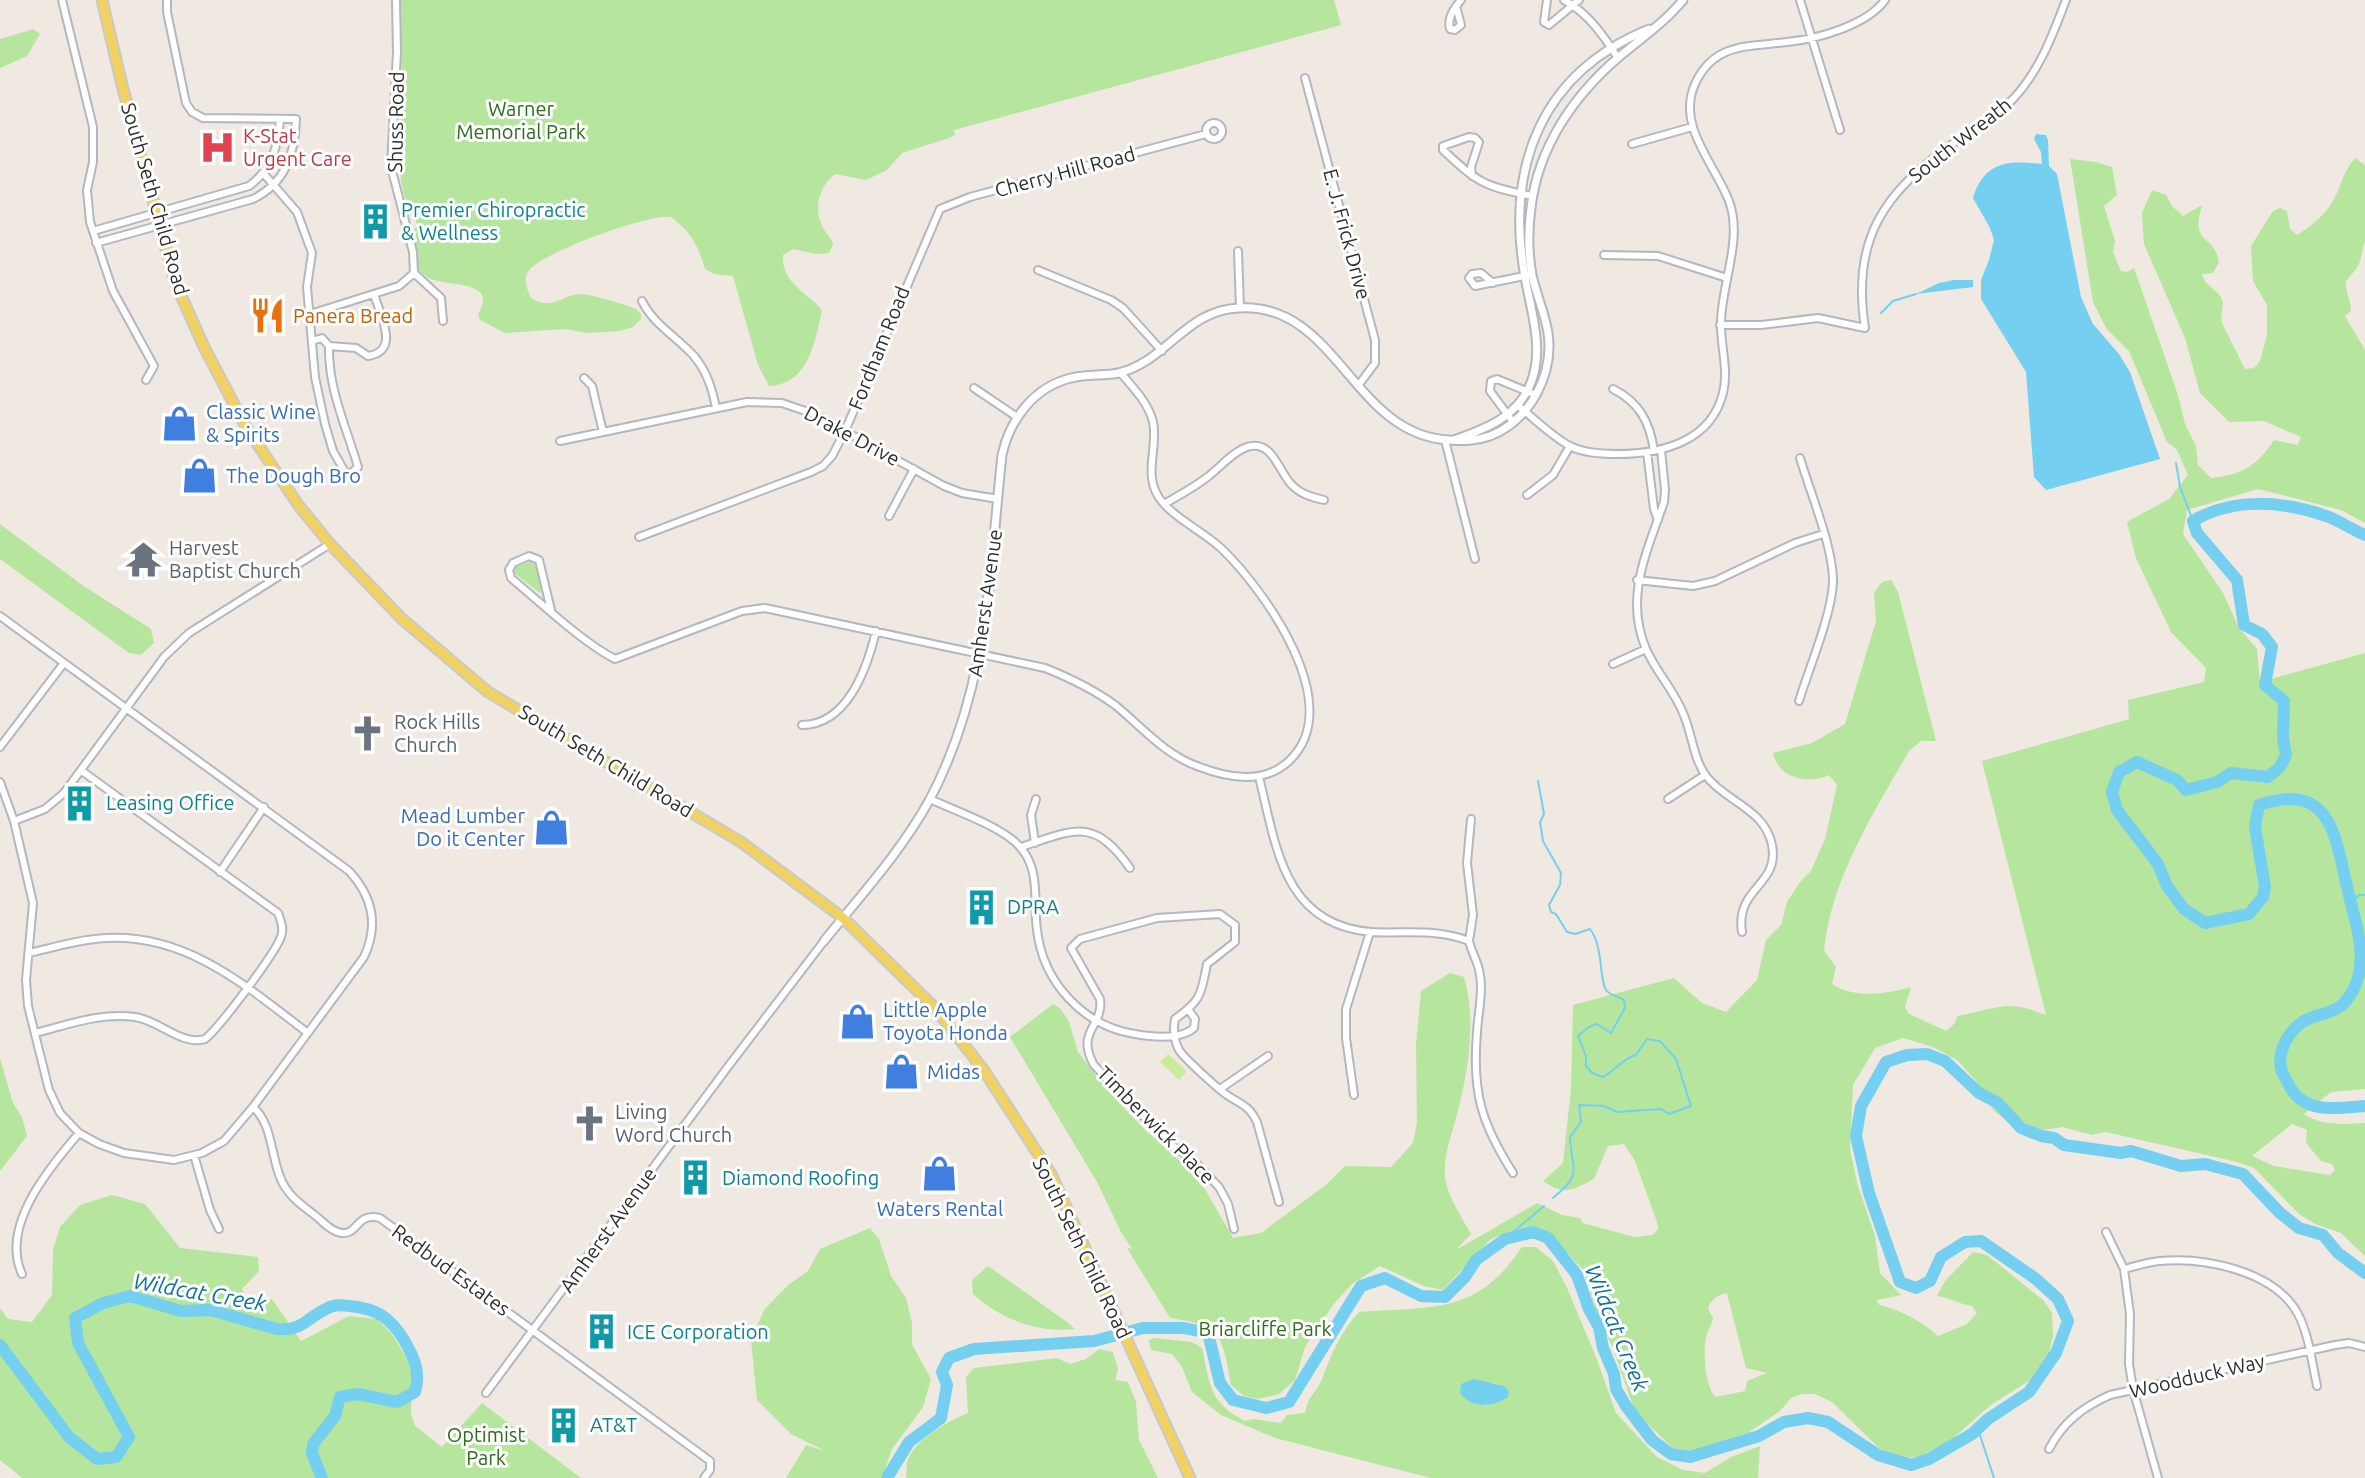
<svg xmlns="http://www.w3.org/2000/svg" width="2365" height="1478" font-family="Ubuntu,sans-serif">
<rect width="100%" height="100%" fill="#efe9e1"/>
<!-- green -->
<path fill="#b6e59e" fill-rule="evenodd" d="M401,0H1334L1341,25L954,130L955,135L949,138L902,153L887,170L866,180L835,174C819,187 813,208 823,228C826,234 831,237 833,244L829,253L816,254L793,249L783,255C781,283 807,292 822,310C815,342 809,384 769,386L758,365L733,276L714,274L705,269C698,245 691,232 671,217C647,214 547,251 530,269C522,278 527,289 531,298C553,311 559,296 580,294C587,293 627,305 636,309L641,314V319L633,327L620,331L587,333L565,329L505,333L480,320L478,314C499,281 450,286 434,280C427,278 423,274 418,269L413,231L417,226L412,204L405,198L403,191L397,156L402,77Z
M33,29L40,34L27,56L0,68V39Z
M2355,158L2365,165V240C2358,263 2365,260 2346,281C2345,293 2351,299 2351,311L2345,316L2365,350V523L2341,510L2258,489L2187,510L2183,534L2223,593L2239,628L2257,649L2260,682L2365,653V1089L2331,1092L2304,1114C2321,1126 2345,1124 2365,1123V1256L2341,1233L2315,1224L2299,1214L2254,1168L2237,1162L2106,1132L2092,1135L2063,1127L2043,1130L2008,1122L1994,1111L1976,1081L1957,1060L1933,1047L1903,1038L1875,1048L1853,1085L1850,1149L1857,1183L1875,1236L1880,1273L1901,1295L1877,1300L1879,1305C1899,1309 1923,1322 1938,1336L1967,1324L1977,1313L1972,1306C1959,1304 1951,1298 1937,1296L1945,1281L1973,1252L1987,1255L2044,1301L2052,1313L2053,1336L2049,1354L2029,1381L1992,1404L1951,1440L1921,1456L1906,1458L1894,1456L1879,1448L1832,1402L1815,1394H1802L1791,1398L1780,1411L1748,1433L1731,1438L1705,1453L1673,1448L1635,1412L1613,1348L1597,1314L1584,1271L1551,1235L1529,1228L1510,1231L1491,1239L1443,1290L1424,1286L1380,1266L1352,1284L1333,1305L1305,1347L1295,1380L1279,1394L1258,1399L1244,1396L1231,1385C1223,1338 1222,1325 1170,1318L1127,1248L1132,1249L1121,1232L1097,1182L1010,1037L1053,1004L1061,1009L1069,1022L1078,1052L1109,1092L1143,1128L1182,1163L1206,1191L1233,1238L1261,1233L1327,1184L1345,1166L1391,1167L1413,1143L1417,1123L1416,1045L1421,991L1450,973L1464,977C1477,1022 1468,1073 1456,1118C1451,1137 1443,1157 1445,1178C1448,1197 1462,1218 1471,1234L1456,1250L1537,1203L1562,1215L1580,1218L1583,1223L1634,1237L1653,1235L1658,1229L1657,1222L1635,1161L1624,1144L1608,1146L1594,1179C1573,1190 1564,1196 1543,1181L1563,1163L1571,1089L1573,1005L1674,978L1702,1003L1726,1012L1757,980L1766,940L1781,925L1787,902L1800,882L1811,871L1825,839L1837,785L1829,775C1808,785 1778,778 1773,753L1812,743L1845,724L1876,621L1874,593L1882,582L1891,580L1898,592L1936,741H1921L1909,751C1873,814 1831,879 1824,951L1836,967L1832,984C1854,999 1887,994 1911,987L1905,1007L1909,1014L1946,1031L1955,1023L1957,1016C1977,1013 2002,1003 2021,1007C2030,1009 2038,1012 2046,1015L1982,761L2129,719L2128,700L2204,682L2206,668L2171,632L2136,558L2127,522L2169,499L2188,475L2177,450L2167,442L2129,351L2106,328L2093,302L2070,159L2096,162L2112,167L2117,195L2104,206L2115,241L2113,252L2121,271L2127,272L2134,268L2178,395L2185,424L2196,446L2198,465L2211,478C2242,475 2257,466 2274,440L2298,445L2301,437L2264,421L2229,422L2200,393L2185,338L2144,244L2142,213L2152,190L2166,195L2172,206L2183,216L2202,205C2190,248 2213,231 2219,262L2213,273L2202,274L2205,282L2219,294L2223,302L2221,321L2245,369L2254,368L2260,361L2267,335V305L2253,281L2251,246L2273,211L2280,208L2287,211L2290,229L2297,235C2313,225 2329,212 2337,193C2343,179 2345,170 2355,158ZM2292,1124L2307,1130L2306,1143L2321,1161L2332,1164L2335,1170L2330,1175L2274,1166L2252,1156ZM1727,1293L1746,1368L1767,1373L1747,1381L1745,1391L1716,1397C1705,1388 1703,1351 1706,1337C1707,1330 1712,1326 1713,1318L1708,1309C1711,1299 1717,1295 1727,1293Z
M0,524L82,585L151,629L154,643L141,655L129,653L0,559Z
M530,562L536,566L542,590L540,593L514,573L516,567Z
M0,1058L13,1103L22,1117L27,1136L0,1171Z
M112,1195L145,1204L180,1248L258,1257L259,1271L242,1289C247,1302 261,1299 272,1299L301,1341L349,1316L377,1319L391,1333L412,1366L411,1413L415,1426L442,1447L482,1403L581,1478H22L0,1460V1308L8,1319L32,1322L52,1295L53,1250L60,1227L80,1205Z
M870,1228L879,1239L891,1276L906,1298L912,1323V1344L931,1379L923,1407L892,1449L882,1478H786L806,1445L825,1451L791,1434L757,1400L751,1340L764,1310L788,1285L808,1271L820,1249Z
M1522,1247H1536L1553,1261L1567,1288L1596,1357L1616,1413L1657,1457L1683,1470L1705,1473L1731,1457L1760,1446L1758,1478H1431L1275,1438L1221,1415L1192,1392L1182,1367L1172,1354L1151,1350L1149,1340L1155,1338L1192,1342L1202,1348C1210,1384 1209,1403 1245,1421L1253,1419L1281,1423L1287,1415L1305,1413C1309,1393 1316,1394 1322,1379C1331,1355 1341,1331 1359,1312C1433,1306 1476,1316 1522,1247ZM1492,1383L1499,1384L1488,1405L1471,1402Z
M988,1266L1067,1322L1075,1329C1037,1333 1002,1320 973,1294L972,1280Z
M1099,1349L1113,1352L1118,1369L1115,1380L1128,1382L1136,1402L1139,1440L1158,1478H906C907,1472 906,1464 908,1459C917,1438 949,1421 968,1413L966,1377L974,1368L1057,1358L1070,1364L1086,1359Z"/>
<!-- pitch -->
<path fill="#c9ec9a" d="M1168,1054L1187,1071L1179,1080L1160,1062Z"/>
<!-- water -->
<path fill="#75cff0" d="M2036,134L2046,135L2048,140L2049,166L2057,174L2081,297L2093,324L2119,354L2130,372L2160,459L2046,490L2034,477L2026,372L1981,299V280L1989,260L1994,240L1990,228L1973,198C1984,161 2009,160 2042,164L2041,152L2034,139Z
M1954,280H1973V287L1916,294L1939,283Z
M1474,1379L1504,1386L1509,1391L1508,1397C1493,1408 1471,1408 1460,1393L1461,1384Z"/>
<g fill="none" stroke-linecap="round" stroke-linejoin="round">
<!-- stream -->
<path stroke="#75cff0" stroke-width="2" d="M1881,313L1893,301L1916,294
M2176,463L2180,487L2193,521
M1538,781L1544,814L1540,822L1543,841L1561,873L1560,885L1549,905L1551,912L1556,914L1567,932L1575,934L1590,929C1604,947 1599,984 1607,991C1610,995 1619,997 1624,1000L1625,1008L1611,1033L1597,1024L1589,1027L1578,1036L1586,1056V1066L1592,1073L1603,1077C1614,1071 1625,1057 1636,1055L1647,1039L1660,1041L1676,1059L1691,1106L1669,1114L1661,1109L1617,1112L1604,1106L1579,1105L1581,1122L1570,1137C1572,1172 1583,1173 1553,1198
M2350,903L2359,895H2365
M1505,1239L1544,1206
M1978,1429L1994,1478"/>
<!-- river -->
<path stroke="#75cff0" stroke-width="12" d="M2365,535C2352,530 2339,520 2326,516C2283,501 2233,497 2193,521L2197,533L2237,580L2244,625L2262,634L2272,647L2265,685L2284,701L2283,738L2286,755L2280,767L2268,777L2231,773L2217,782L2186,790L2177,780L2137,762L2119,772L2112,792L2117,810L2158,864L2167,886L2184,909L2205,923L2249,914L2263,897L2265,887L2255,827L2259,805C2333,780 2335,838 2348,891C2354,919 2365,945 2359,974C2356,986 2351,997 2342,1005C2333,1013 2319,1014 2308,1019C2291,1027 2277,1049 2281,1068C2282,1074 2287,1080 2289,1085C2304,1115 2338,1108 2365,1106
M0,1345L69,1437L97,1459L116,1457L129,1437L78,1343L75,1318L103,1303L130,1296L181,1311L210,1310L277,1329C303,1331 305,1319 326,1309C334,1304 341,1305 350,1306C377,1309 390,1317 404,1340C414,1357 421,1372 415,1392L397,1402L358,1394L340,1397L335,1416L313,1444L312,1453L322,1478
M887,1478L909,1442L941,1418L947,1385L942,1372L949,1358L974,1349L1094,1341L1143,1328H1184L1208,1333L1220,1383L1233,1400L1266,1408L1289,1402L1361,1286L1385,1278L1421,1296L1445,1297L1465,1277L1476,1260L1505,1239L1533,1232L1548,1238L1577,1275L1589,1309L1599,1327L1603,1348L1614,1374L1616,1389L1626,1406L1652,1440L1671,1454L1690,1457L1759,1436L1784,1422L1808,1418L1828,1422L1878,1455L1911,1465L1929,1459L1972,1434L1988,1419L2029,1392L2056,1353L2068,1321L2058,1299L2036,1279L1981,1241L1965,1242L1941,1257L1930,1281L1916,1288L1900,1282L1869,1193L1856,1136L1861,1106L1886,1062L1907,1055L1927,1054L1945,1061L1979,1093L1998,1103L2021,1128L2041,1136L2054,1138L2064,1145L2121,1153L2131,1151L2181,1166L2205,1164L2243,1174L2280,1213L2299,1228L2323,1235L2338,1253L2365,1273"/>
<defs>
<path id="minor" d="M62,0L93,127V162L87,190L90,222L113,291L154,366L146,380
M1547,0L1544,22L1549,25L1579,0
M1564,0C1588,13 1603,35 1618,58
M1800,0L1840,130
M1456,6L1461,25L1455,30L1450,29C1447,17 1454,9 1461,0
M1305,78L1375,340V363L1358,386
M1206 131a8 8 0 1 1 16 0a8 8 0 1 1-16 0Z
M1632,144L1692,127
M264,174L297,212L312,253L307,287L315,377L325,424L333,451L345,472L350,474L358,467C346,426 328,389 329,346L322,338L312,341
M1472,176L1471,167L1479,142L1475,138L1469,137L1443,146V150C1478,183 1485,187 1533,196
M93,231L249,186C272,169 278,147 280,119
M96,243L253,199C286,183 295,153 296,119L203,118L192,112L186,103L167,12V0
M1238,251L1240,308
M1604,255L1658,256L1727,278
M1038,270L1111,300L1123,308L1162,351
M414,273L441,298L443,321
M1493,283L1481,273L1472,274L1469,278L1475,286L1529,275
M642,301C653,324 677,337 694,356C707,372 712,388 716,408
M310,314L399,286L414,273L413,252L391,167L397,52L396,0
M1720,325H1761L1818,318L1865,328C1851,239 1884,192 1955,142C1975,127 1997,116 2014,98C2040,70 2053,34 2066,0
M329,346L356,348L368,356C401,351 380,315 374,294
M584,378L592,386L603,432
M974,388L1017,417
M1613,389C1639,402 1650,422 1654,451
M1517,405C1534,418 1551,436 1570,446C1583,453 1602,454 1617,454C1661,454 1711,442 1723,393C1729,369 1720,345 1721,321C1722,283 1743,238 1729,201C1715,164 1676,126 1695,84C1714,42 1749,47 1787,42C1818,39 1867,25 1885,0
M1513,422L1490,391L1491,381L1497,379L1536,395
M1445,440L1475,559
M560,441L747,402L782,403L814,414L944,486L962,493L998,499
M1661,450L1665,490L1664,502C1647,552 1624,597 1646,649C1656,672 1674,690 1683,713C1692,733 1693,758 1706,776C1726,802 1765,809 1772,845C1780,886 1735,887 1742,932
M1647,452L1654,509L1658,520
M1527,495L1553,475L1570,446
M1164,504C1178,496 1193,488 1206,478C1219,469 1232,452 1247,447C1272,439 1278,470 1291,484C1300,494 1311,497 1324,500
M889,516L914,469
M639,537L811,472L823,466L832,456L845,431L940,209L970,197L1206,134
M1637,580L1693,586L1715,581L1795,543L1823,534
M551,610L539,560L529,556L513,563L509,570L511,578C540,602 583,643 615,659L742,611L765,608L1045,668C1070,678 1093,689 1115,705C1142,727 1164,754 1197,766C1228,778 1263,785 1289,761C1348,706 1265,591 1222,549C1205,533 1178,520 1164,504C1140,478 1159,450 1153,422C1148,402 1133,388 1120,372
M0,616L349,871C373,897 379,925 364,957L253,1107L224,1141L202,1153L174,1160L124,1153L99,1144L79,1133L60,1113L49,1090L28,1006L26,980L33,903L14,821L0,782
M1613,664L1646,649
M1799,701C1809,668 1831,617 1833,583C1834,549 1810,492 1800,458
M802,725C847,725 867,669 876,631
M0,747L64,663
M1259,777C1276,845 1283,925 1371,932C1405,934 1437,928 1469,941C1471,951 1477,960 1479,970C1484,989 1478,1013 1477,1032C1472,1092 1481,1123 1513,1173
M930,799C955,811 1004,827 1021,848C1041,872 1033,902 1037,930C1043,982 1083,1026 1135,1034C1152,1037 1180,1040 1194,1028L1195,1019L1188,1009
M1668,799L1705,775
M14,821L45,809L64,793L164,657L189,633L330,544
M1035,843L1031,815L1036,799
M1021,847C1074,830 1093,816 1130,868
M220,872L264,807
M1469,941L1473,915L1467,863L1471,819
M29,953C55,947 81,939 107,938C188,934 247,987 308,1033
M35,1033C67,1025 101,1012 135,1017C159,1020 181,1046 205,1039C220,1027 274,955 281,937C284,929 281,921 278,913L82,771
M1220,1089L1268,1056
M1354,1095L1346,1038V1009L1370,932
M253,1107C275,1126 270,1164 285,1187C293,1200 306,1208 317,1217C324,1223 333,1233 343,1233C358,1234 357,1212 380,1218L710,1461V1470L704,1478
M194,1155L210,1210L219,1229
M1234,1229L1228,1204L1219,1187L1193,1160L1170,1144L1094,1065C1075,1031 1104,1026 1100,999L1071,948L1080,939L1157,918L1220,914L1235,925V942L1207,964C1201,994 1202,1000 1175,1019C1173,1028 1174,1041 1179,1050C1184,1058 1221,1092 1230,1097C1243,1105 1250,1107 1257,1122L1279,1202
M2106,1232L2124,1269L2130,1314L2129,1364L2133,1389L2158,1478
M2124,1269C2136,1266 2148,1262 2160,1261C2205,1257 2275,1271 2298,1314C2309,1335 2312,1363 2317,1386
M22,1274C0,1226 49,1168 79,1133
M486,1393L727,1068L824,941
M2049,1449C2063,1422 2083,1407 2110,1395L2335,1345L2349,1343L2365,1347"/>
<path id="tertiary" d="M1454,440C1485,429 1516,418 1530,385C1545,351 1531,312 1525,277C1505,167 1541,73 1649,29
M824,941C861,895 901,852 930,799C988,689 989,575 1002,455C1010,419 1034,387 1071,378C1087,374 1103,376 1119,373C1168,360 1185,311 1238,308C1337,301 1352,435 1449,440C1464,441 1476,441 1490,436C1530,420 1554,375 1548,333C1545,313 1536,294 1532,275C1528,253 1528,230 1531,208C1538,147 1574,95 1620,56C1641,39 1666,21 1683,0"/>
<path id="primary" d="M102,0L122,85L175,282L204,347L246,427L299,506L330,544L402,619L488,692L741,842L843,918L934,1007L983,1069L1051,1174L1190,1478"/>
</defs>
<!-- minor casing -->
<use href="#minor" stroke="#b4b7c1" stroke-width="10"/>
<!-- tertiary casing -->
<use href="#tertiary" stroke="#b4b7c1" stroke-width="11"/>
<!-- primary casing -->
<use href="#primary" stroke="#c9c9c9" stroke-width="13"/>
<!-- minor -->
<use href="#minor" stroke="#fff" stroke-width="6"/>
<!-- tertiary -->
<use href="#tertiary" stroke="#fff" stroke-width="7"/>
<!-- primary -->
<use href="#primary" stroke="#f2d163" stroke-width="9"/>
</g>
<!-- icons -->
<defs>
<symbol id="hospital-bare" viewBox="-9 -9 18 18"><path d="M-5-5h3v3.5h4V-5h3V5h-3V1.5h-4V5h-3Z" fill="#e0444e" stroke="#fff" stroke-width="2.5" paint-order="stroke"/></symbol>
<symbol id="building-bare" viewBox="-9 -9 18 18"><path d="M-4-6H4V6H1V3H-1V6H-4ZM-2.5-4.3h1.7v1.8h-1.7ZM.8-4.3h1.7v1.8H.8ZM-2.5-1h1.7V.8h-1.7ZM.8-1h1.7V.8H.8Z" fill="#0f9aa8" stroke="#fff" stroke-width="2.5" paint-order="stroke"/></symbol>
<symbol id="restaurant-bare" viewBox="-9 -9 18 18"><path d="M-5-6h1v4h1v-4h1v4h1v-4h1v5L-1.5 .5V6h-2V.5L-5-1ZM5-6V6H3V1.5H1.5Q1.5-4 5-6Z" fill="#e8710a" stroke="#fff" stroke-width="2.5" paint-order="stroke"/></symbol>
<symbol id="shop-bare" viewBox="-9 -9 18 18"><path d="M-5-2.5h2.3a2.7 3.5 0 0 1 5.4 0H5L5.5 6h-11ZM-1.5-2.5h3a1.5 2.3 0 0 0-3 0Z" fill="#3f7fe0" stroke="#fff" stroke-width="2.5" paint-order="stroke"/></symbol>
<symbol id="temple-bare" viewBox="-9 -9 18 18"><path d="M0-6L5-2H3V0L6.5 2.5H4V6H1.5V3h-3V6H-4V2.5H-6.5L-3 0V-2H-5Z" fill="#6b7280" stroke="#fff" stroke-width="2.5" paint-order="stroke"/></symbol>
<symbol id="church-bare" viewBox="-9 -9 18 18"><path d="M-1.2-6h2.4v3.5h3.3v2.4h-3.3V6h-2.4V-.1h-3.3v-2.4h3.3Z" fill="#6b7280" stroke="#fff" stroke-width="2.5" paint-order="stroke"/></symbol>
</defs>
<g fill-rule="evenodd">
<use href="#hospital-bare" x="192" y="122" width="51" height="51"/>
<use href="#building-bare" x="350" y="196" width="51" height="51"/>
<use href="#restaurant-bare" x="242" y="290" width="51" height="51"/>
<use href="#shop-bare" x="154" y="398" width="51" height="51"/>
<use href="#shop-bare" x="174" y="450" width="51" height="51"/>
<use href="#temple-bare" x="118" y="534" width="51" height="51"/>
<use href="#church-bare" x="342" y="708" width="51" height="51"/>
<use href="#building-bare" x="54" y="778" width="51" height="51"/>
<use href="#shop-bare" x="526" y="802" width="51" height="51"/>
<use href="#building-bare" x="956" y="882" width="51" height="51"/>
<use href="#shop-bare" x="832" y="996" width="51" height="51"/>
<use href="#shop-bare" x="876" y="1046" width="51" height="51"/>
<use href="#church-bare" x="564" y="1098" width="51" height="51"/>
<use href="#shop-bare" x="914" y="1148" width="51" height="51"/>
<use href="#building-bare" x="670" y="1152" width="51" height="51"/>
<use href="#building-bare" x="576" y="1306" width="51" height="51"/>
<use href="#building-bare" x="538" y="1400" width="51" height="51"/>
</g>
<g text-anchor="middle" stroke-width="6" stroke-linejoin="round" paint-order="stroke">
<!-- park labels -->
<g font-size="20" fill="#2c6e1b" stroke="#fff">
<text x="521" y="116">Warner<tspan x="521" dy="23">Memorial Park</tspan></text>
<text x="1265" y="1336">Briarcliffe Park</text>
<text x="486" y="1442">Optimist<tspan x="486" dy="23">Park</tspan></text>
</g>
<!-- street labels -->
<g font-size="20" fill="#2e2e2e" stroke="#fff">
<text transform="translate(396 122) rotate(-89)" y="7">Shuss Road</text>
<text transform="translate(1960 140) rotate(-38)" y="7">South Wreath</text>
<text transform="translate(1065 172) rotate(-15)" y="7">Cherry Hill Road</text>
<text transform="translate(155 199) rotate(74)" y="7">South Seth Child Road</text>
<text transform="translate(1347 234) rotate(75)" y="7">E. J. Frick Drive</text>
<text transform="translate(879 348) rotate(-68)" y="7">Fordham Road</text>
<text transform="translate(852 436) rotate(28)" y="7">Drake Drive</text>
<text transform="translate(985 603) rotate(-82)" y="7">Amherst Avenue</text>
<text transform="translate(606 761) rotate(31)" y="7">South Seth Child Road</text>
<text transform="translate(1156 1125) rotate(45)" y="7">Timberwick Place</text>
<text transform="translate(608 1230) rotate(-54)" y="7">Amherst Avenue</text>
<text transform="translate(1082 1248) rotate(64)" y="7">South Seth Child Road</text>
<text transform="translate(451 1270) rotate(36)" y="7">Redbud Estates</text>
<text transform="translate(2197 1376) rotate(-13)" y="7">Woodduck Way</text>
</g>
<!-- health labels -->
<g font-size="20" fill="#be3a42" stroke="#fff" text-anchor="start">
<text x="243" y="143">K-Stat<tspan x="243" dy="23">Urgent Care</tspan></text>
</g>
<!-- culture labels -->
<g font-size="20" fill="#0d838f" stroke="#fff" text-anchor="start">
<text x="401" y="217">Premier Chiropractic<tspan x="401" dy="23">&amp; Wellness</tspan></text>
<text x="106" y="810">Leasing Office</text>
<text x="1007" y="914">DPRA</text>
<text x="722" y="1185">Diamond Roofing</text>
<text x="627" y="1339">ICE Corporation</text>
<text x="590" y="1432">AT&amp;T</text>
</g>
<!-- food labels -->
<g font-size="20" fill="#c56008" stroke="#fff" text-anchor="start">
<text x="293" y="323">Panera Bread</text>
</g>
<!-- shop labels -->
<g font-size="20" fill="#366cbe" stroke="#fff" text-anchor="start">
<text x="206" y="419">Classic Wine<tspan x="206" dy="23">&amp; Spirits</tspan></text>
<text x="226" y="483">The Dough Bro</text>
<text x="525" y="823" text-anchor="end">Mead Lumber<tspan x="525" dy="23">Do it Center</tspan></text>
<text x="883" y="1017">Little Apple<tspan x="883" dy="23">Toyota Honda</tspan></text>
<text x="927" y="1079">Midas</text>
<text x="940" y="1216" text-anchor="middle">Waters Rental</text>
</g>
<!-- worship labels -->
<g font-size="20" fill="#5b616d" stroke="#fff" text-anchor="start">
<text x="169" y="555">Harvest<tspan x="169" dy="23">Baptist Church</tspan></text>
<text x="394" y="729">Rock Hills<tspan x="394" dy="23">Church</tspan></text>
<text x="615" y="1119">Living<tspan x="615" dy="23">Word Church</tspan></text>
</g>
<!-- water labels -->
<g font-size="22" font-style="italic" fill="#0d6fa3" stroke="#fff">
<text transform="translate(200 1292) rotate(10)" y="8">Wildcat Creek</text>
<text transform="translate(1617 1328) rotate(68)" y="8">Wildcat Creek</text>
</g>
</g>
</svg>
